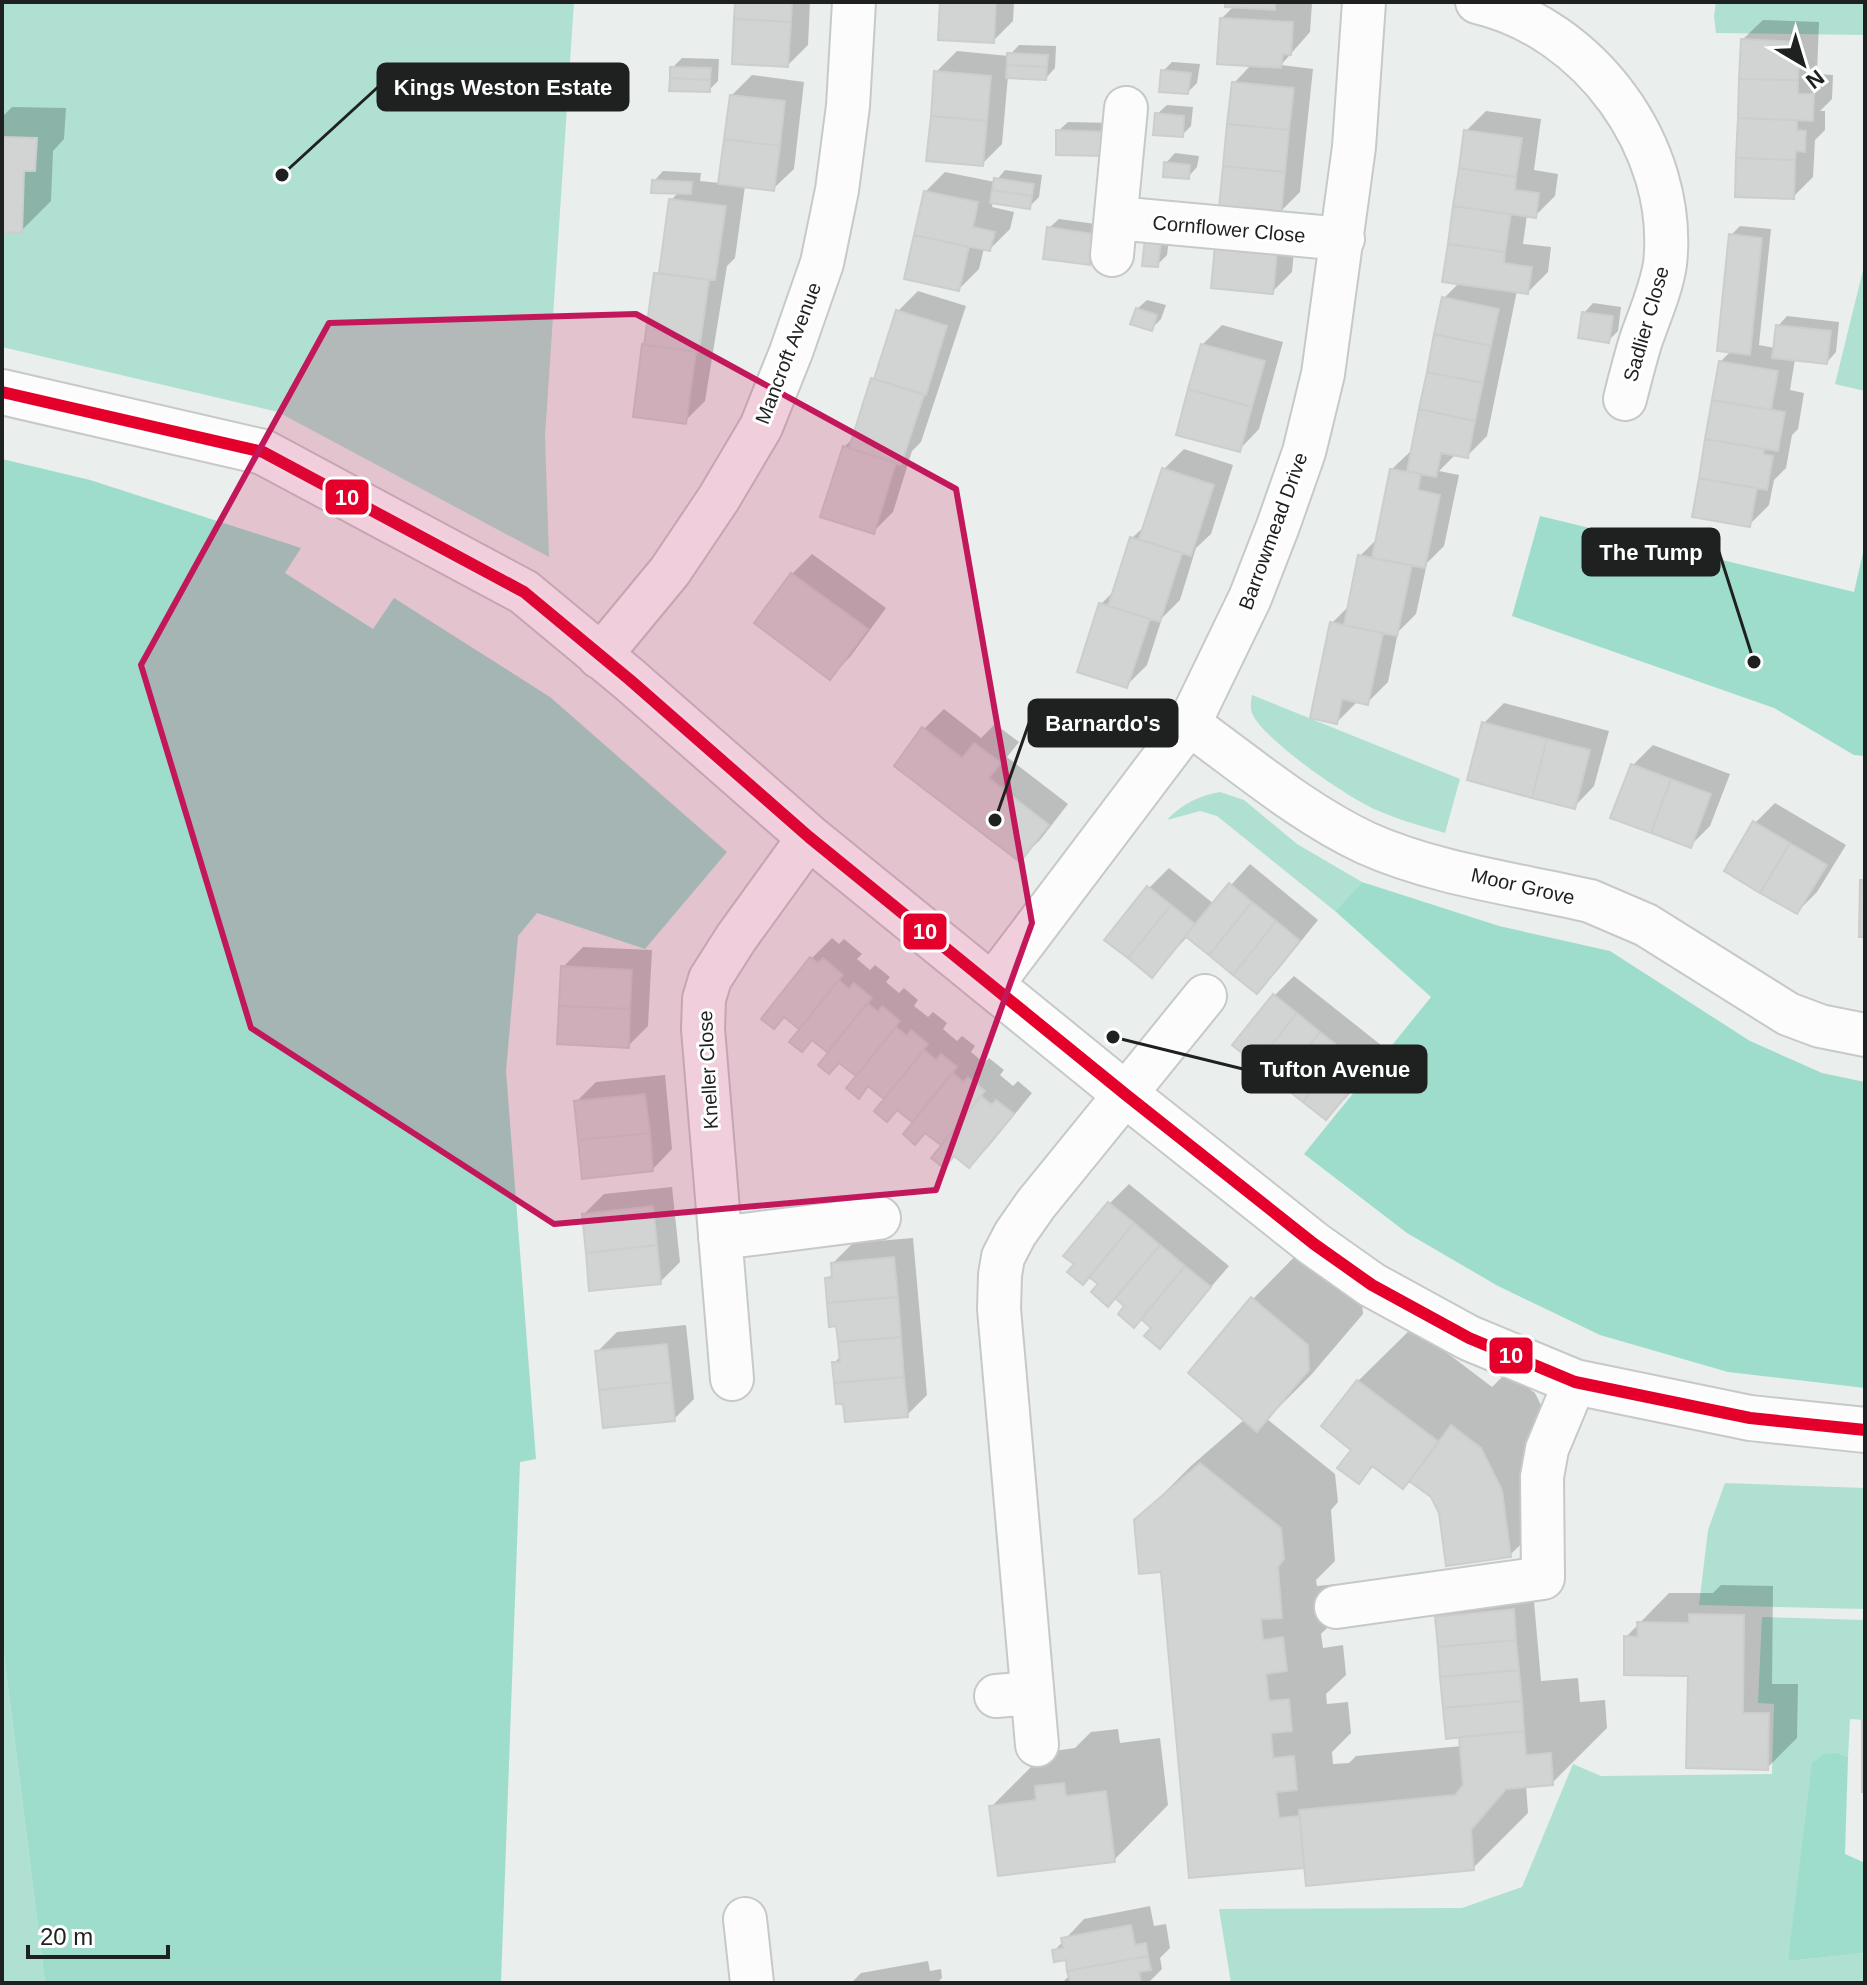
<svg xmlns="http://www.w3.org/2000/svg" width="1867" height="1985" font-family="Arial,sans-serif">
<rect width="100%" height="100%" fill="#eaeeec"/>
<!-- green -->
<path fill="#afe0d1" d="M2,2H574L545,436L549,557L278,412L2,347Z
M1716,2H1865V35L1716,33L1714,16Z
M1865,262V391L1835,384Z
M1252,695L1460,779L1445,833C1422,826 1396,819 1374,809C1346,796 1263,740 1252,713C1250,706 1251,702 1252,695Z
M1220,792L1244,800L1297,844L1362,882L1335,911L1217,816L1200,811L1167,820C1182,804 1198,796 1220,792Z
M1725,1483L1865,1488V1609L1699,1605L1708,1530Z
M1762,1617L1865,1620V1720L1850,1719L1848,1757L1838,1753L1788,1961L1865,1953V1983H1231L1219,1909L1462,1908L1522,1887L1573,1764L1601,1776L1772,1774L1774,1704L1758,1703Z
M2,1637L45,1983H2Z"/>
<!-- forest -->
<path fill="#9eddcb" d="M2,459L90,480L301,548L285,573L373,629L394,598L550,697L727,852L645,949L537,913L518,936L506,1071L536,1459L520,1462L501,1983H45L2,1637Z
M1540,516L1854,592L1865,544V756L1854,755L1774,708L1512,616Z
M1362,882L1499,926L1610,951L1750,1041L1822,1073L1865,1082V1388L1728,1372L1600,1335L1498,1286L1407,1233L1304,1154L1431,997L1335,911Z
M1838,1753L1848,1757L1845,1854L1865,1863V1953L1788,1961L1812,1763L1824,1754Z"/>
<!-- shadow -->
<path fill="#0003" d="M737,2H810L808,45L788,65Z
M942,2H1014L1013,21L993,41Z
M1227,2L1312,3L1310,32L1281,65L1313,69L1300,192L1280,212L1234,83L1252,64L1222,18L1234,6Z
M1763,20L1819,22L1817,74L1833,75L1832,99L1820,111H1825V130L1815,140L1813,177L1793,197L1742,40Z
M1019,45L1056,46L1055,68L1046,78L1008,76L1002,144L982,164L936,72L957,51L1009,56Z
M682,58L719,59L718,81L709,90L672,68Z
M1172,62L1200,64L1197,83L1188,92L1163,71Z
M752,75L804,82L794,169L773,189L745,186L735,258L727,266L705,401L685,421L656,274L662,268L671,200L679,192L654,181L663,171L701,173L700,181L720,183L732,95Z
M1167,105L1193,107L1191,126L1182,135L1157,114Z
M12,107L66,108L64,139L53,151L51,201L21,231L2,230V117Z
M1486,111L1541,119L1534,170L1558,174L1555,196L1535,216L1527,215L1523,244L1551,247L1548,272L1528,292L1517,291L1487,436L1467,456L1456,454L1439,471L1459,475L1444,546L1427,563L1416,614L1398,632L1388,682L1368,702L1358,701L1337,722L1332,623L1350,605L1360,556L1378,538L1392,469L1412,450L1444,298L1459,283L1466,131Z
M1068,122L1113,123L1103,154L1058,131Z
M1175,153L1199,156L1197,167L1188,177L1166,163Z
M1005,170L1042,175L1039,197L1029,207L993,201L992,207L1014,212L1010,229L990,249L984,248L979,269L959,289L906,277L925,192L945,172L995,182Z
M1059,219L1103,225L1099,253L1089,263L1049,228Z
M1740,226L1771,229L1759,345L1775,348L1778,326L1787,316L1839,322L1836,352L1827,362L1795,359L1790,390L1804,393L1798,429L1792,435L1786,468L1774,480L1769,505L1749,525L1694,515L1721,361L1731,351V235Z
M1156,229L1170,231L1167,255L1157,265Z
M1296,232L1292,272L1272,292L1217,247Z
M918,291L966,306L921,442L912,451L893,512L873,532L844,447L855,437L898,311Z
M1147,300L1166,305L1161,319L1151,329L1137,309Z
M1593,303L1621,307L1618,331L1609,340L1584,313Z
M1222,325L1283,342L1259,429L1239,450L1202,345Z
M1184,449L1233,465L1211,534L1196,548L1180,600L1162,618L1147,665L1127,685L1101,604L1116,589L1132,538L1146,525L1164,469Z
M812,554L886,608L850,657L830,677L756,623L792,574Z
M1504,703L1609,731L1594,786L1574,807L1484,723Z
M944,709L981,738L995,724L1019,742L1007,757L1068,804L1040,840L1020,859L924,729Z
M1653,745L1730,774L1710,826L1690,846L1633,765Z
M1775,803L1846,845L1817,892L1797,912L1755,823Z
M1250,864L1318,920L1277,971L1257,991L1188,936L1152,975L1149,888L1169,868L1214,904Z
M832,938L839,944L844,939L862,954L857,959L870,970L875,965L890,977L886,982L899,993L904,988L918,1000L914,1006L928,1017L933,1012L947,1023L943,1029L957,1041L962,1036L975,1046L971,1052L984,1063L989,1058L1004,1070L1000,1075L1013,1086L1018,1081L1032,1093L989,1146L969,1166L870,1085L859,1096L858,1075L784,1015L763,1018L812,958Z
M583,947L652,950L648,1026L628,1046L563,967Z
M1294,976L1386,1049L1346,1098L1326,1117L1274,996Z
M665,1075L672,1149L652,1170L576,1102L596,1082Z
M1129,1184L1229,1266L1160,1346L1154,1328L1101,1284L1109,1204Z
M672,1187L680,1262L660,1282L584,1214L604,1194Z
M913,1238L927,1395L907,1415L834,1363L841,1356L838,1324L827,1279L834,1272L833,1263L853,1243Z
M1307,1244L1361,1290L1363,1314L1311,1375L1267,1419L1335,1474L1338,1502L1331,1510L1335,1561L1316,1580L1317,1586L1337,1584L1340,1615L1321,1634L1323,1648L1343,1645L1346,1675L1326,1694L1327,1704L1348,1702L1351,1733L1332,1752L1333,1764L1349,1763L1356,1756L1462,1746L1437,1617L1457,1597L1533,1590L1541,1681L1578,1678L1580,1702L1605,1700L1607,1728L1552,1783L1526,1785L1528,1813L1473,1868L1306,1865L1191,1876L1163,1570L1136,1521L1191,1466L1245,1419L1253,1299Z
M686,1325L694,1399L674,1419L597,1352L617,1332Z
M1413,1327L1492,1387L1507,1372L1535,1393L1556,1435L1565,1501L1510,1555L1441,1512L1432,1496L1410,1479L1375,1465L1358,1481L1354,1450L1358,1381Z
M1721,1585L1773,1586L1772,1684H1798L1797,1738L1767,1768L1690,1674L1626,1637L1669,1593H1713Z
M1118,1729L1120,1743L1160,1738L1168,1805L1114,1860L991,1807L1046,1752L1075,1748L1091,1732Z
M1150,1906L1154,1926L1166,1924L1170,1948L1160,1958L1162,1969L1148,1983H1062L1070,1975L1067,1958L1054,1951L1084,1919Z
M928,1961L930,1971L941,1969L942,1978L937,1983H851L861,1973Z"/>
<!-- building -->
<path fill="#d2d4d3" stroke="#cbcecc" stroke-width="2" d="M735,2H792L791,22L734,19Z
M940,2H996L994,43L938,40Z
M1225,2H1275V10L1225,7Z
M1220,18L1293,22L1291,55L1283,54L1281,68L1217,64Z
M734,19L791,22L788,67L732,64Z
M1741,39L1800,42L1798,80L1739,79Z
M1007,53L1048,55L1047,67L1007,65Z
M1007,65L1047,67L1046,80L1006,78Z
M670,67L711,68L710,80L670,78Z
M1161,70L1191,73L1188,94L1159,92Z
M934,71L991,76L987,121L931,116Z
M670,78L710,80V92L669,91Z
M1739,79L1798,80V94H1814L1813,121L1738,118Z
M1232,82L1294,88L1289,130L1227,124Z
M730,95L785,101L780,146L724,139Z
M1155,113L1184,116L1183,137L1153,135Z
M931,116L987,121L983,166L926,161Z
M1738,118L1797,120V130L1806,131L1805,152L1796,151L1795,160L1736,158Z
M1227,124L1289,130L1285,172L1223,166Z
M1056,130L1105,132L1104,156L1056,155Z
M1464,130L1522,138L1516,177L1459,168Z
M2,137L37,138L35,171H24L22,233L2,232Z
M724,139L780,146L774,191L718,184Z
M1736,158L1795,160L1794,199L1735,197Z
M1164,162L1190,165L1189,179L1163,177Z
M1223,166L1285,172L1281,214L1219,208Z
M1459,168L1516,177L1515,190L1539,193L1536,218L1453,206Z
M994,178L1034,184L1032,196L992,190Z
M652,180L692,182L691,194L651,193Z
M992,190L1032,196L1030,209L990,203Z
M924,191L978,202L973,227L995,232L990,251L914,235Z
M669,199L726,206L715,280L659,273Z
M1453,206L1511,214L1505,252L1448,244Z
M1047,227L1094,234L1090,265L1043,259Z
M1729,234L1762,238L1750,355L1717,351Z
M914,235L969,247L959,291L904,279Z
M1145,238L1161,240L1158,267L1142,266Z
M1448,244L1505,252L1504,263L1532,267L1528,294L1442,282Z
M1215,246L1277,252L1273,294L1211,288Z
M654,273L709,280L699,352L644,345Z
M1442,297L1499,309L1491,346L1434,334Z
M1136,308L1157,315L1152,331L1130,324Z
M896,310L947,326L926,395L874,379Z
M1582,312L1613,316L1609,343L1578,338Z
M1776,325L1831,331L1827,364L1772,358Z
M1434,334L1491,346L1483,383L1427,372Z
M642,344L696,352L686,424L633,417Z
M1201,344L1265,361L1252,407L1188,389Z
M1719,361L1778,371L1771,410L1712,400Z
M1427,372L1483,383L1475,421L1419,409Z
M871,378L924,395L901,465L849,448Z
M1188,389L1252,407L1240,452L1176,435Z
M1712,400L1785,412L1778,451L1705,439Z
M1419,409L1475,421L1468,458L1441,453L1436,477L1407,471Z
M1705,439L1764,449L1763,454L1773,456L1767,490L1699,478Z
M843,446L896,463L874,534L820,517Z
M1162,468L1214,485L1191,556L1139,539Z
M1390,469L1421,474L1418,490L1440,495L1425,568L1372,558Z
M1699,478L1757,488L1750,527L1692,517Z
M1130,537L1182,553L1160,622L1108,606Z
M1358,555L1412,565L1397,636L1344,625Z
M791,573L868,629L830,680L754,623Z
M1099,603L1150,619L1127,688L1077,672Z
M1330,622L1383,633L1368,705L1342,699L1337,724L1310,718Z
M1482,722L1547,739L1532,798L1467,780Z
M922,727L962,758L974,743L1001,763L989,778L1049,825L1020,862L894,766Z
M1547,739L1590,750L1575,809L1532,798Z
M1631,764L1671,779L1651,833L1610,818Z
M1671,779L1711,794L1691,848L1651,833Z
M1753,821L1790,843L1760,893L1724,871Z
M1790,843L1827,865L1797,914L1760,893Z
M1860,880H1865V937H1859Z
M1229,883L1252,902L1209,955L1185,936Z
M1147,886L1171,905L1128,958L1104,940Z
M1252,902L1276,921L1233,975L1209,955Z
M1171,905L1195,924L1152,978L1128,958Z
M1276,921L1300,941L1257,994L1233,975Z
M810,957L818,963L823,958L843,975L799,1029L784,1017L774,1029L761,1019Z
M561,966L632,970L630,1009L559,1006Z
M839,980L849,989L854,983L872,998L827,1052L812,1040L802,1052L789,1042Z
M1273,994L1297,1013L1256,1064L1232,1045Z
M867,1003L878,1012L882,1006L900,1021L856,1076L839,1063L829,1074L818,1065Z
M559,1006L630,1009L629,1048L557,1044Z
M1297,1013L1320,1032L1279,1083L1256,1064Z
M896,1027L907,1036L911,1030L928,1044L884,1099L868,1086L859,1099L846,1088Z
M1320,1032L1344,1051L1303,1102L1279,1083Z
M924,1050L936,1060L941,1054L957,1067L912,1122L897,1110L887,1122L874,1111Z
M1344,1051L1367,1070L1326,1120L1303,1102Z
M953,1073L963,1082L968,1077L985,1091L941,1145L925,1133L915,1145L903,1134Z
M645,1094L650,1133L578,1140L574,1101Z
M981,1096L992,1105L996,1100L1014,1114L969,1168L954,1156L944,1168L931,1158Z
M650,1133L653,1171L582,1179L578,1140Z
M1108,1202L1134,1223L1083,1285L1067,1272L1074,1264L1063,1256Z
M653,1206L657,1245L586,1253L582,1214Z
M1134,1223L1160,1245L1108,1307L1091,1292L1098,1284L1089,1277Z
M657,1245L661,1284L589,1291L586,1253Z
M1160,1245L1185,1266L1134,1328L1118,1314L1124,1306L1115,1298Z
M894,1257L898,1297L827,1303L825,1278L832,1277L831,1263Z
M1185,1266L1211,1287L1160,1349L1144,1336L1151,1328L1141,1319Z
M898,1297L901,1337L838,1342L836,1326L829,1327L827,1303Z
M1251,1297L1308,1345L1309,1370L1257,1432L1188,1373Z
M901,1337L904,1377L834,1383L832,1362H840L838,1342Z
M667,1344L671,1382L599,1390L595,1351Z
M904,1377L908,1417L845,1422L843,1404H836L834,1383Z
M1357,1380L1439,1442L1403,1489L1372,1466L1359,1484L1337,1468L1351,1450L1321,1426Z
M671,1382L675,1421L603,1428L599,1390Z
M1451,1425L1481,1448L1502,1490L1511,1557L1446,1566L1439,1513L1431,1497L1409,1481Z
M1200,1463L1281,1528L1284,1559L1278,1567L1282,1618L1261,1619L1263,1640L1283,1637L1287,1671L1266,1674L1269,1701L1289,1699L1292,1731L1271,1733L1273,1758L1294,1756L1297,1790L1276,1792L1279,1818L1300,1816L1304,1868L1189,1878L1161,1572L1139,1574L1134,1520Z
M1514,1609L1516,1640L1438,1647L1435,1617Z
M1689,1614L1744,1615L1743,1713H1769L1768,1770L1686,1768L1688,1676L1624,1675V1636L1638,1637L1637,1622L1689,1623Z
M1516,1640L1519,1670L1440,1677L1438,1647Z
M1519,1670L1522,1701L1443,1708L1440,1677Z
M1522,1701L1524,1731L1446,1739L1443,1708Z
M1862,1720H1865V1792H1862Z
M1524,1731L1526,1755L1551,1753L1553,1785L1506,1789L1471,1830L1474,1870L1306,1886L1299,1810L1455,1795L1463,1785L1459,1737Z
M1064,1783L1066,1796L1106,1791L1115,1862L998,1876L989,1806L1036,1800L1035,1786Z
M1131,1925L1135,1945L1146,1943L1148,1956L1067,1971L1066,1960L1054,1962L1052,1950L1063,1948L1061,1938Z
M1148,1956L1151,1970L1139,1972L1141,1983H1063L1070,1982L1067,1971Z"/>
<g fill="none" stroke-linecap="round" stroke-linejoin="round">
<defs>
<path id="street" d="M1477,2C1589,28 1678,147 1665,264C1661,290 1650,314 1641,340C1635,359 1630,379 1625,399
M1116,218L1343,239
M1112,255L1126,108
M599,657L670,571L719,498L761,427L791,352L822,263L837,190L848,106L854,2
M1189,724C1245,764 1302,813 1366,843C1435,874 1516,884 1590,901L1646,925L1788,1014L1820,1026L1865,1035
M991,986L1189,724L1250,598L1278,526L1304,452L1323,374L1354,147L1364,2
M720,1238L879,1218
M732,1379L703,1029L704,999L710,979L736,938L809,837
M1336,1607L1543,1578L1542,1477L1547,1449L1575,1382
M996,1696L1032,1693
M1037,1745L999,1309L1000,1275L1003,1257L1015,1234L1036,1204L1205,996
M745,1919L752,1983"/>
<path id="secondary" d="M2,392L263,452L524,592L630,680L809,837L1125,1094L1314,1244L1372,1285L1469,1338L1575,1382L1750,1418L1865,1430"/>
</defs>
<!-- street casing -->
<use href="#street" stroke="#c7c9c9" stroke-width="46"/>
<!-- secondary casing -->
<use href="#secondary" stroke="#c7c9c9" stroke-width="48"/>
<!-- street -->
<use href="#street" stroke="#fcfcfc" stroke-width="42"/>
<!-- secondary -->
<use href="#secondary" stroke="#fcfcfc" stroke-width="44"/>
<defs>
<path id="bus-1" d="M2,392L263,452L524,592L630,680L809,837L1125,1094L1314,1244L1372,1285L1469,1338L1575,1382L1750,1418L1865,1430"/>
</defs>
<!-- bus-1 casing -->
<use href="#bus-1" stroke="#fff" stroke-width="18"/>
<!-- bus-1 -->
<use href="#bus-1" stroke="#e4002b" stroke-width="12"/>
</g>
<!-- marked area -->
<path fill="#c2185b" fill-opacity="0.2" stroke="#c2185b" stroke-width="6" stroke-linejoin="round" d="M636,314L956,489L1032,923L936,1190L554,1224L251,1028L141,665L329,323Z"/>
<g text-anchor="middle" stroke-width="6" stroke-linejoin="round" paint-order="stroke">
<!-- street labels -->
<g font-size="20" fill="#1f2121" stroke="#fff">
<text transform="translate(1229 229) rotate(5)" y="7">Cornflower Close</text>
<text transform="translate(1646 324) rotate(-74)" y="7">Sadlier Close</text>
<text transform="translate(788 353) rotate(-69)" y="7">Mancroft Avenue</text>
<text transform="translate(1273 531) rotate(-70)" y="7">Barrowmead Drive</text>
<text transform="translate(1523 886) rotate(13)" y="7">Moor Grove</text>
<text transform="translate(708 1070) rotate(-93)" y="7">Kneller Close</text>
</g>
</g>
<!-- callouts -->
<path fill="none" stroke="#1f2121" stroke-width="3" d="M282 175L378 87M1754 662L1719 552M995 820L1029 723M1113 1037L1243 1069"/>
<g fill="#1f2121" stroke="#fff" stroke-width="3">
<circle cx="282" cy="175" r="8"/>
<circle cx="1754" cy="662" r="8"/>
<circle cx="995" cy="820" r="8"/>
<circle cx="1113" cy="1037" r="8"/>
</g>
<g fill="#1f2121" stroke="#1f2121" stroke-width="3">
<rect x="378" y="64" width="250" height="46" rx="8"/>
<rect x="1583" y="529" width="136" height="46" rx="8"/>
<rect x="1029" y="700" width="148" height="46" rx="8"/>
<rect x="1243" y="1046" width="183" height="46" rx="8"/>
</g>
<g font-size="22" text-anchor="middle" font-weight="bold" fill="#fff">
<text x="503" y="95">Kings Weston Estate</text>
<text x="1651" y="560">The Tump</text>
<text x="1103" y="731">Barnardo's</text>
<text x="1335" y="1077">Tufton Avenue</text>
</g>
<g stroke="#fff" stroke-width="3">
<rect x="324" y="478" width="46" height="38" rx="8" fill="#e4002b"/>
<rect x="902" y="912" width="46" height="39" rx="8" fill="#e4002b"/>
<rect x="1488" y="1336" width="46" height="39" rx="8" fill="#e4002b"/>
</g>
<g font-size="22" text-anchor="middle" font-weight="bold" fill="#fff">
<text x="347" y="505">10</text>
<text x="925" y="939">10</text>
<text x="1511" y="1363">10</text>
</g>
<!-- border -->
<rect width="1867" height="1985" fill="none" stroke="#1f2121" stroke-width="8"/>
<!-- north arrow -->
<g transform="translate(1803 64) rotate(142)" stroke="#ffffff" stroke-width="6" paint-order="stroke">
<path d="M0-6L14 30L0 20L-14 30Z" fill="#1f2121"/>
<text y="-12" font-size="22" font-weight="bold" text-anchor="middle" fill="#1f2121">N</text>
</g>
<!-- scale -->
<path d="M28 1945v12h140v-12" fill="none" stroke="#1f2121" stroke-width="4"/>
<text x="40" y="1945" font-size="24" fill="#1f2121" stroke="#ffffff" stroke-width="6" paint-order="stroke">20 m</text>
</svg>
